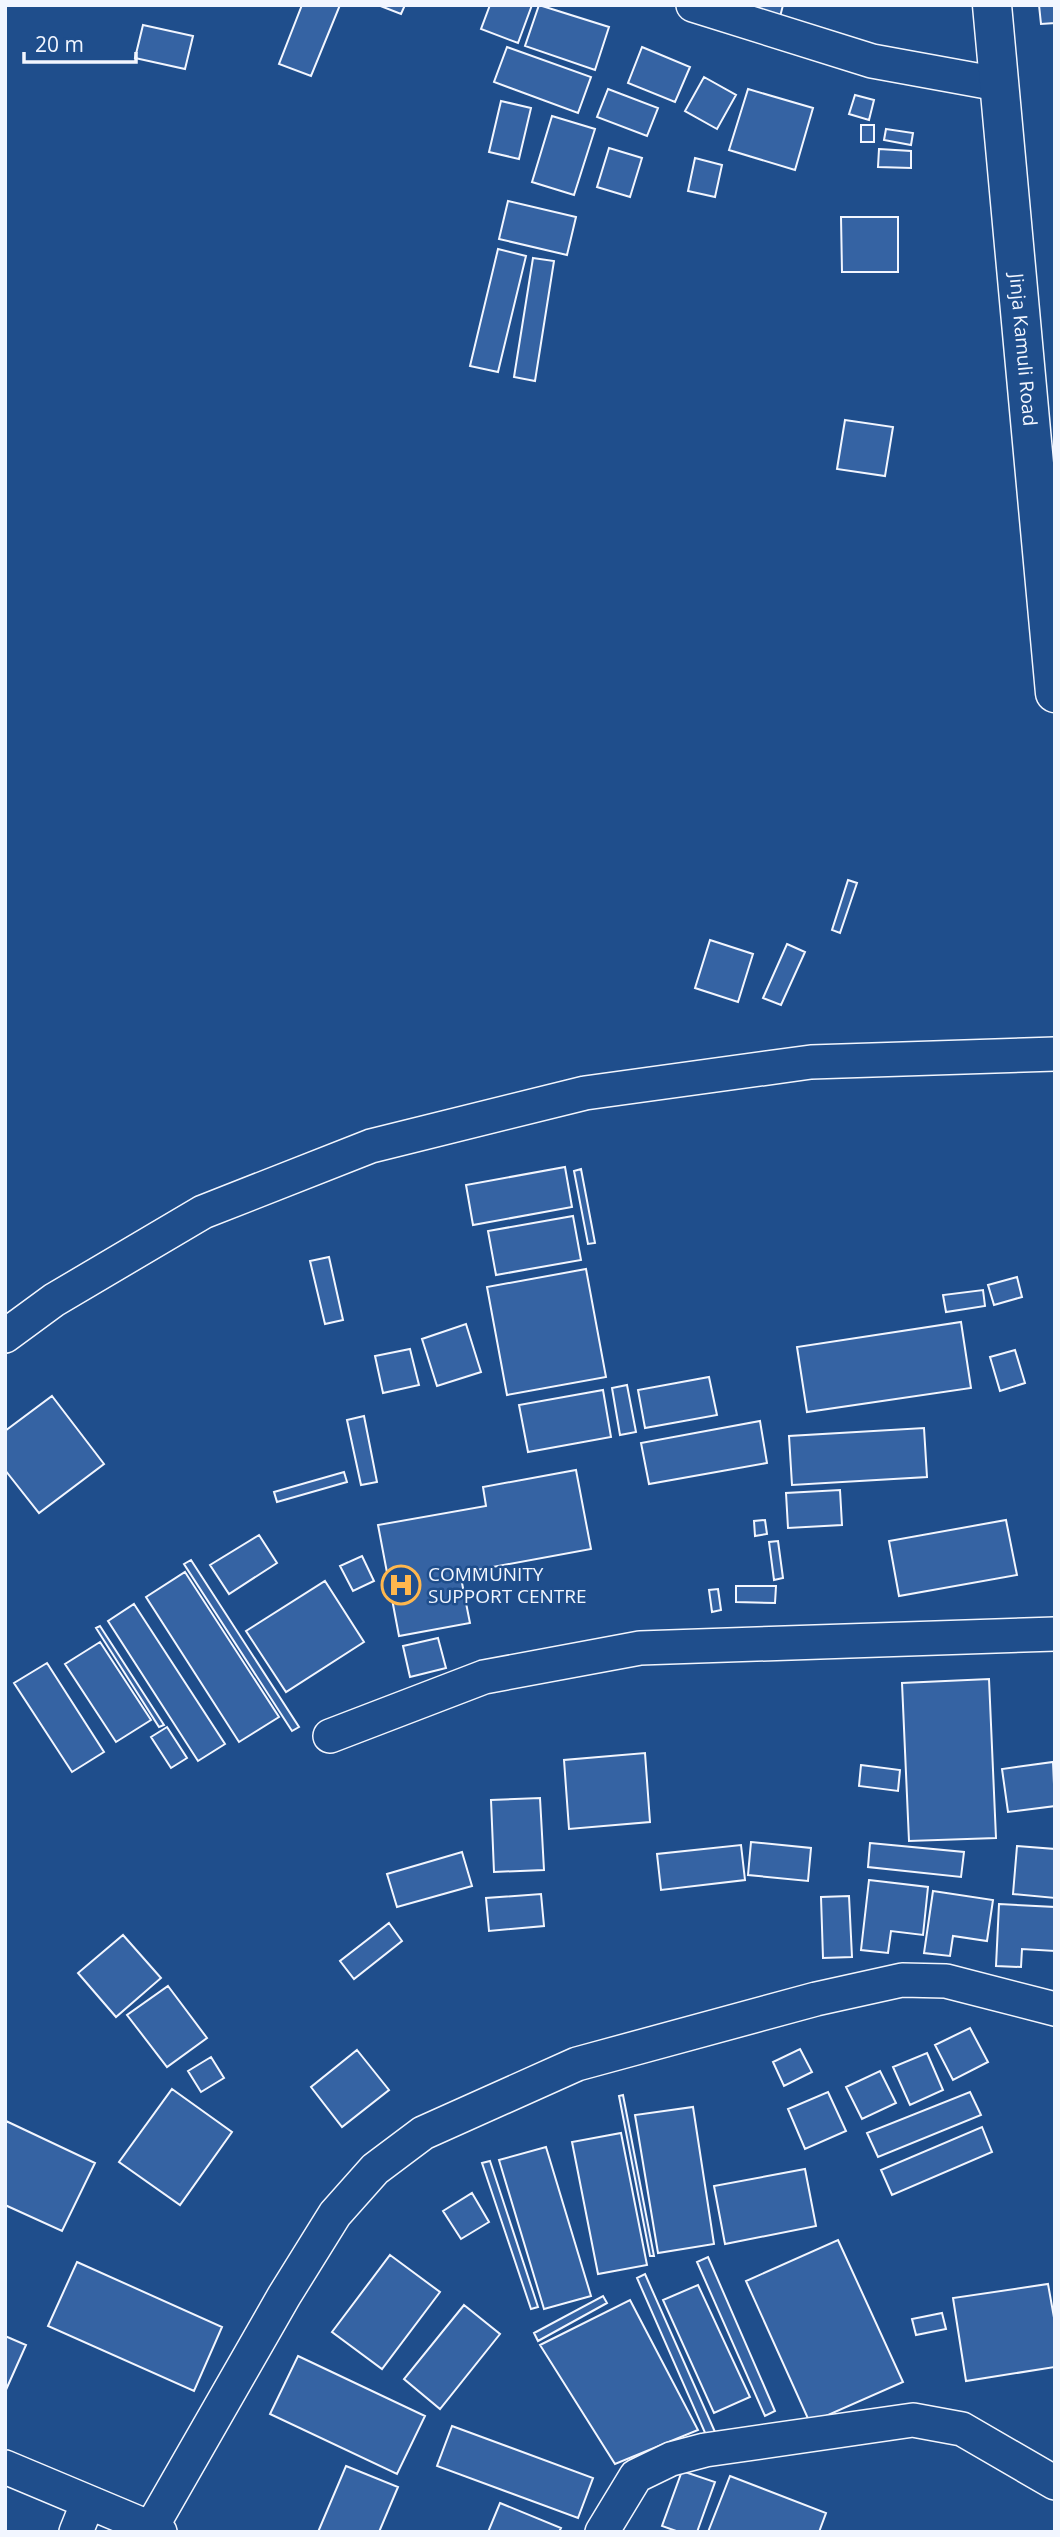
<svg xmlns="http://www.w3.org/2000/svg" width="1060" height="2537" font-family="'Open Sans',sans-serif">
<rect width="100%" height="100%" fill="#1f4e8c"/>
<!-- building -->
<path fill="#3563a3" stroke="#f2f6ff" stroke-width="2" d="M302,5H340L311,76L279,64Z
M378,5H405L401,14Z
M490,5H532L518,43L481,29Z
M539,5L609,27L595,70L525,46Z
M749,5H783L780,17Z
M1039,5H1055V23L1041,24Z
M143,25L193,36L185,69L135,58Z
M507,47L591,77L578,113L494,82Z
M642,47L690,67L675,102L628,83Z
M704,77L736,95L717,129L685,111Z
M608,89L658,108L647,136L597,117Z
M748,89L813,108L795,170L729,150Z
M855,95L874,100L869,120L849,114Z
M501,101L531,108L519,159L489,152Z
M552,116L595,129L574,195L532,182Z
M861,125H874V142H861Z
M886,129L913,133L911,145L884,140Z
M609,148L642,158L630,197L597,187Z
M879,149L911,151V168L878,167Z
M695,158L722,165L715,197L688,191Z
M508,201L576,217L567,255L499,239Z
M841,217H898V272H842Z
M498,249L526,256L498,372L470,366Z
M533,258L554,261L535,381L514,377Z
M845,420L893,427L885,476L837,469Z
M848,880L857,883L840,933L832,930Z
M710,940L753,954L738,1002L695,988Z
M787,944L805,952L781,1005L763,998Z
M565,1167L572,1207L473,1225L466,1185Z
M581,1169L595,1243L588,1244L574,1171Z
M573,1216L581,1260L496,1275L488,1231Z
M329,1257L343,1320L325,1324L310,1261Z
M586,1269L606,1377L507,1395L487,1287Z
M1017,1277L1022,1297L994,1305L988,1285Z
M983,1290L985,1306L946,1312L943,1295Z
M961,1322L971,1388L807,1412L797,1347Z
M466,1324L481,1372L437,1386L422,1339Z
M410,1349L419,1385L383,1393L375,1356Z
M1015,1350L1025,1383L1000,1391L990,1357Z
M709,1377L717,1415L645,1428L638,1390Z
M627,1385L636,1432L620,1435L612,1388Z
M603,1390L611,1437L528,1452L519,1405Z
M52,1396L104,1464L39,1513L5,1470V1431Z
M364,1416L377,1482L361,1485L347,1420Z
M760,1421L767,1463L649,1484L641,1443Z
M924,1428L927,1477L792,1485L789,1436Z
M576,1470L591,1549L460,1573L470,1623L399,1636L378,1525L486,1506L483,1487Z
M344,1472L347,1482L277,1502L274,1492Z
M840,1490L842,1525L788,1528L786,1493Z
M765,1520L767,1534L755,1536L754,1521Z
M1006,1520L1017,1575L899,1596L889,1541Z
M259,1535L277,1563L229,1594L210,1565Z
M778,1541L783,1578L774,1580L769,1542Z
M362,1556L374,1581L353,1591L340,1566Z
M191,1560L299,1727L292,1731L184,1564Z
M185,1572L279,1717L239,1742L146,1597Z
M325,1581L364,1642L286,1692L246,1631Z
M736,1586H776L775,1603L736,1602Z
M718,1589L721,1610L712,1612L709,1590Z
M134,1604L225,1744L198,1761L108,1621Z
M100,1626L164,1725L159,1727L96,1628Z
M438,1638L446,1668L410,1677L403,1646Z
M100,1642L151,1720L116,1742L65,1664Z
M47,1663L104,1752L72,1772L14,1683Z
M989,1679L996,1838L909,1841L902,1683Z
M167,1727L187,1758L171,1768L151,1737Z
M645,1753L650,1822L569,1829L564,1760Z
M1053,1762L1055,1806L1008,1812L1002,1769Z
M861,1765L900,1770L898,1791L859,1786Z
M540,1798L544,1870L494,1872L491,1800Z
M751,1842L811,1848L808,1881L748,1875Z
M870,1843L964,1852L961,1877L868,1867Z
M741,1845L745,1880L661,1890L657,1854Z
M1017,1846L1055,1849V1898L1013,1894Z
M462,1852L472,1886L397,1907L387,1874Z
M869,1880L928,1887L923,1935L891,1931L888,1953L861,1950Z
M933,1891L993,1900L987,1941L953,1936L950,1956L924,1953Z
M541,1894L544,1926L489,1931L486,1898Z
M849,1896L852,1957L823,1958L821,1897Z
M999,1904L1055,1907V1951L1022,1949L1021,1967L996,1966Z
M389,1923L402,1941L354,1979L340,1961Z
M123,1935L161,1978L116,2017L78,1973Z
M168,1986L207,2038L167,2067L127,2015Z
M970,2028L988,2062L953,2080L935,2045Z
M800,2049L812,2072L784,2086L773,2062Z
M357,2050L389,2090L342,2127L311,2087Z
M927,2053L943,2090L910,2105L893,2067Z
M211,2057L224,2078L201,2092L188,2071Z
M880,2071L896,2103L862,2119L846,2087Z
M172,2089L232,2132L180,2205L119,2162Z
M828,2092L846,2131L805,2149L788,2109Z
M970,2092L981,2115L878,2157L867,2133Z
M623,2095L654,2256H650L619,2096Z
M693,2107L714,2244L658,2253L635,2115Z
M6,2121L95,2163L62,2231L5,2205Z
M982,2127L992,2152L892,2195L881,2170Z
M621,2133L647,2265L598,2274L572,2142Z
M546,2147L591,2296L544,2309L499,2160Z
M490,2161L538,2307L531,2309L482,2163Z
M805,2169L816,2226L725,2244L714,2186Z
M472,2193L489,2222L461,2239L443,2211Z
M838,2240L903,2382L810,2423L746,2281Z
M390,2255L440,2292L382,2369L332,2332Z
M708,2257L775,2411L765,2416L697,2262Z
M77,2262L222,2327L194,2391L48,2326Z
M645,2274L715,2432L706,2435L637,2278Z
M1048,2284L1055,2323V2367L966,2381L953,2298Z
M698,2285L750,2397L714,2413L663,2300Z
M603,2296L607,2303L538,2341L534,2333Z
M630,2300L698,2430L615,2464L540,2345Z
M464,2305L500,2334L440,2409L404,2379Z
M942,2313L946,2329L916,2335L912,2319Z
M5,2336L26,2345L5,2392Z
M298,2356L425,2416L397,2474L270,2414Z
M452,2426L593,2478L578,2518L437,2466Z
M346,2466L398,2487L379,2532H318Z
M682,2471L715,2482L697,2532H679L662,2526Z
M730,2476L826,2513L819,2532H708Z
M500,2503L561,2528L559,2532H488Z"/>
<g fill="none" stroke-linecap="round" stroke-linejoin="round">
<defs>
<path id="minor" d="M693,5L872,61L998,84
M5,1336L54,1300L203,1212L371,1146L585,1093L811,1062L1055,1054
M330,1736L484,1677L640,1648L1055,1634
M5,2467L160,2532
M151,2528L284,2296L335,2214L375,2169L423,2133L577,2064L816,1999L902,1980L946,1981L1055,2009
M76,2532L88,2502
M602,2532L636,2476L671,2459L705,2450L913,2420L962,2429L1055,2483"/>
<g id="secondary">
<path id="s1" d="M992,5L1055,693"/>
</g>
</defs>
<!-- minor casing -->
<use href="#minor" stroke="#f2f6ff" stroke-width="36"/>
<!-- secondary casing -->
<use href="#secondary" stroke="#f2f6ff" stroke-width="41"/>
<!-- minor -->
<use href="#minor" stroke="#1f4e8c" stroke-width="33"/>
<!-- secondary -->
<use href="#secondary" stroke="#1f4e8c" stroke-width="38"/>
</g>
<!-- icons -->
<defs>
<symbol id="hospital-ring" viewBox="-11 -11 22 22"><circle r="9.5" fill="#1f4e8c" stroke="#ffb74d" stroke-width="1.5"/><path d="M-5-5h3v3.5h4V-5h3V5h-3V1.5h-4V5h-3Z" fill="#ffb74d"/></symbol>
</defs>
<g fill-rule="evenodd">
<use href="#hospital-ring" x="379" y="1563" width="44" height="44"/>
</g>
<g text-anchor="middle" stroke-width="5" stroke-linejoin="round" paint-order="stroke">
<!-- street labels -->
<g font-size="19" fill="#f2f6ff" stroke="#1f4e8c">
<text dy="7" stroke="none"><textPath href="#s1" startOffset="346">Jinja Kamuli Road</textPath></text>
</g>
<!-- poi labels -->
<g font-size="19" fill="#f2f6ff" stroke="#1f4e8c" text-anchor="start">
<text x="428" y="1581">COMMUNITY<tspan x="428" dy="22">SUPPORT CENTRE</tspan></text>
</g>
</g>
<!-- border -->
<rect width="1060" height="2537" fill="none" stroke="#f2f6ff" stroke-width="14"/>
<!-- scale -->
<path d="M24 52v10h112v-10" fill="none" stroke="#f2f6ff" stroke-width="3.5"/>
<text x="35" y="52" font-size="21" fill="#f2f6ff" stroke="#1f4e8c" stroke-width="5" paint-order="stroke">20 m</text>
</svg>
